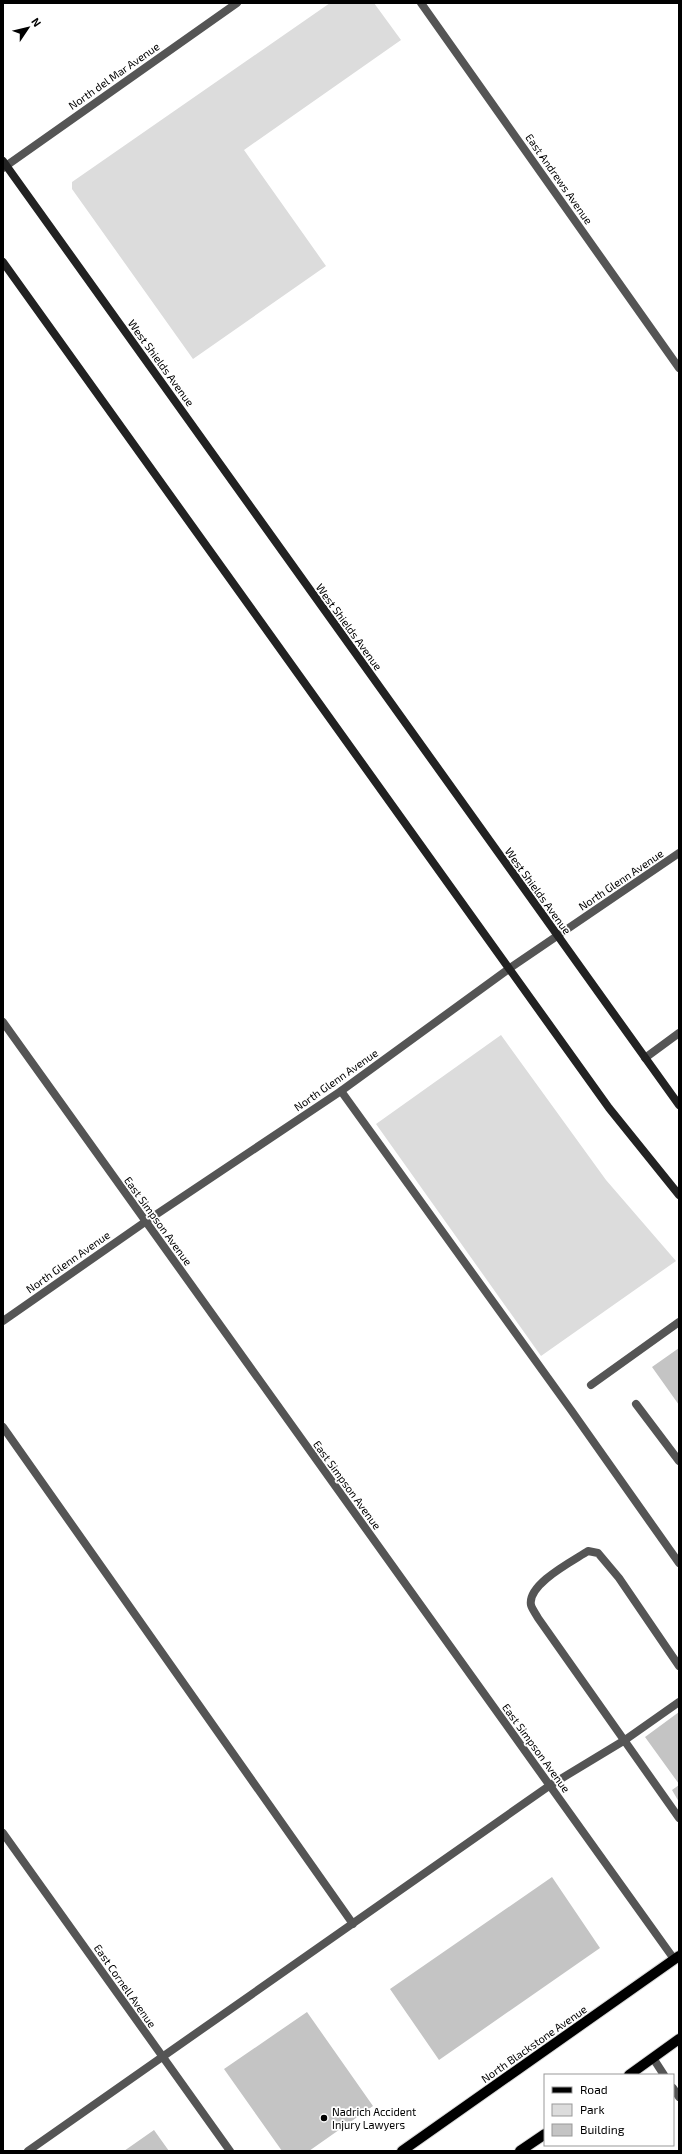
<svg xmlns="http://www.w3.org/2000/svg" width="682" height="2154" font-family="'Exo 2',sans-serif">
<rect width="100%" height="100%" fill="#fff"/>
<!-- green -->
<path fill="#dcdcdc" d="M330,3H374L401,40L244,150L326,266L193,359L72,189V182Z
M501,1035L606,1180L676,1261L541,1356L376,1124Z"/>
<!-- building -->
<path fill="#c4c4c4" d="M679,1348V1405L652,1367Z
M679,1712V1784L645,1737Z
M679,1785V1802L672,1790Z
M552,1877L600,1948L439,2060L390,1989Z
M307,2012L373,2106L309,2151H282L224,2069Z
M154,2130L169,2151H124Z"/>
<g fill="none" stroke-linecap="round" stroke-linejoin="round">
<defs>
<path id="primary" d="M629,2075L679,2039
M402,2151L679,1956
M520,2151L545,2134"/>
</defs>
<!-- primary casing -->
<use href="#primary" stroke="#dbdbdb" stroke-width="12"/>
<!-- service -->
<path stroke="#555" stroke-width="8" d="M645,1058L679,1033
M341,1091L571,1410L679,1563
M591,1385L679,1322
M636,1404L679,1461
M3,1427L353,1924
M679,1666L619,1578L598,1553L588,1551C573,1561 527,1584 531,1605C532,1609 536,1614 538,1618L679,1818
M653,2058L664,2075
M673,2088L679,2097
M28,2151L549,1786L625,1740L679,1702"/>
<!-- minor -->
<path stroke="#555" stroke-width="8" d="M421,3L679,368
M3,168L237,3
M3,1022L674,1959
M3,1321L145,1222L341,1091L510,968L679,853
M3,1833L230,2151"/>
<!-- secondary -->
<path stroke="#222" stroke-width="8" d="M3,161L679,1105
M3,262L609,1108L679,1195"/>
<!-- primary -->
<use href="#primary" stroke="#000" stroke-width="10"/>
</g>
<!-- markers -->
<circle fill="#000" stroke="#fff" stroke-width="1.5" cx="324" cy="2118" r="4"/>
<g text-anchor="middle" stroke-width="3.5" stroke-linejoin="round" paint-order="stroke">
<!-- street labels -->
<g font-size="11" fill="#000" stroke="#fff">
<text transform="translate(114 76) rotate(-35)" y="4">North del Mar Avenue</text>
<text transform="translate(559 179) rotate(55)" y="4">East Andrews Avenue</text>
<text transform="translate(161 363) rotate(54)" y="4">West Shields Avenue</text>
<text transform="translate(349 627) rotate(54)" y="4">West Shields Avenue</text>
<text transform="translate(621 880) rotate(-34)" y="4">North Glenn Avenue</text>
<text transform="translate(538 891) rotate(54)" y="4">West Shields Avenue</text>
<text transform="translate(336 1080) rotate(-35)" y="4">North Glenn Avenue</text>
<text transform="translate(158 1221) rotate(54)" y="4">East Simpson Avenue</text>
<text transform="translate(68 1262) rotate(-35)" y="4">North Glenn Avenue</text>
<text transform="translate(347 1485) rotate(54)" y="4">East Simpson Avenue</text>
<text transform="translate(536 1748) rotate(54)" y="4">East Simpson Avenue</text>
<text transform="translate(125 1986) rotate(55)" y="4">East Cornell Avenue</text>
<text transform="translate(534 2044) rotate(-35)" y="4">North Blackstone Avenue</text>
</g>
<!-- poi labels -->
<g font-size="11" fill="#000" stroke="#fff" text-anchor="start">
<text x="332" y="2116">Nadrich Accident<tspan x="332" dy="13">Injury Lawyers</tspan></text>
</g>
</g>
<!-- border -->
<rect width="682" height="2154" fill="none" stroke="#000000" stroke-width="8"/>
<!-- legend -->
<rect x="544" y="2074" width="130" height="72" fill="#ffffff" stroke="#999999"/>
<rect x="552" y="2087" width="20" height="6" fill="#000000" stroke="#999999"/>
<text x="580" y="2094" font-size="12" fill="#000000">Road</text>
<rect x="552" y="2104" width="20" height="12" fill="#dcdcdc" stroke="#999999"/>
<text x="580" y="2114" font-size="12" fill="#000000">Park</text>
<rect x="552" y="2124" width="20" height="12" fill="#c4c4c4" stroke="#999999"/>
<text x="580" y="2134" font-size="12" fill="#000000">Building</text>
<!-- north arrow -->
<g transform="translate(28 28) rotate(55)" stroke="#ffffff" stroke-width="3" paint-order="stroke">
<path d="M0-3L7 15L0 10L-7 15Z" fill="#000000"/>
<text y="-6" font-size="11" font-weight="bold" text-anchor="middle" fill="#000000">N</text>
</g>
</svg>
